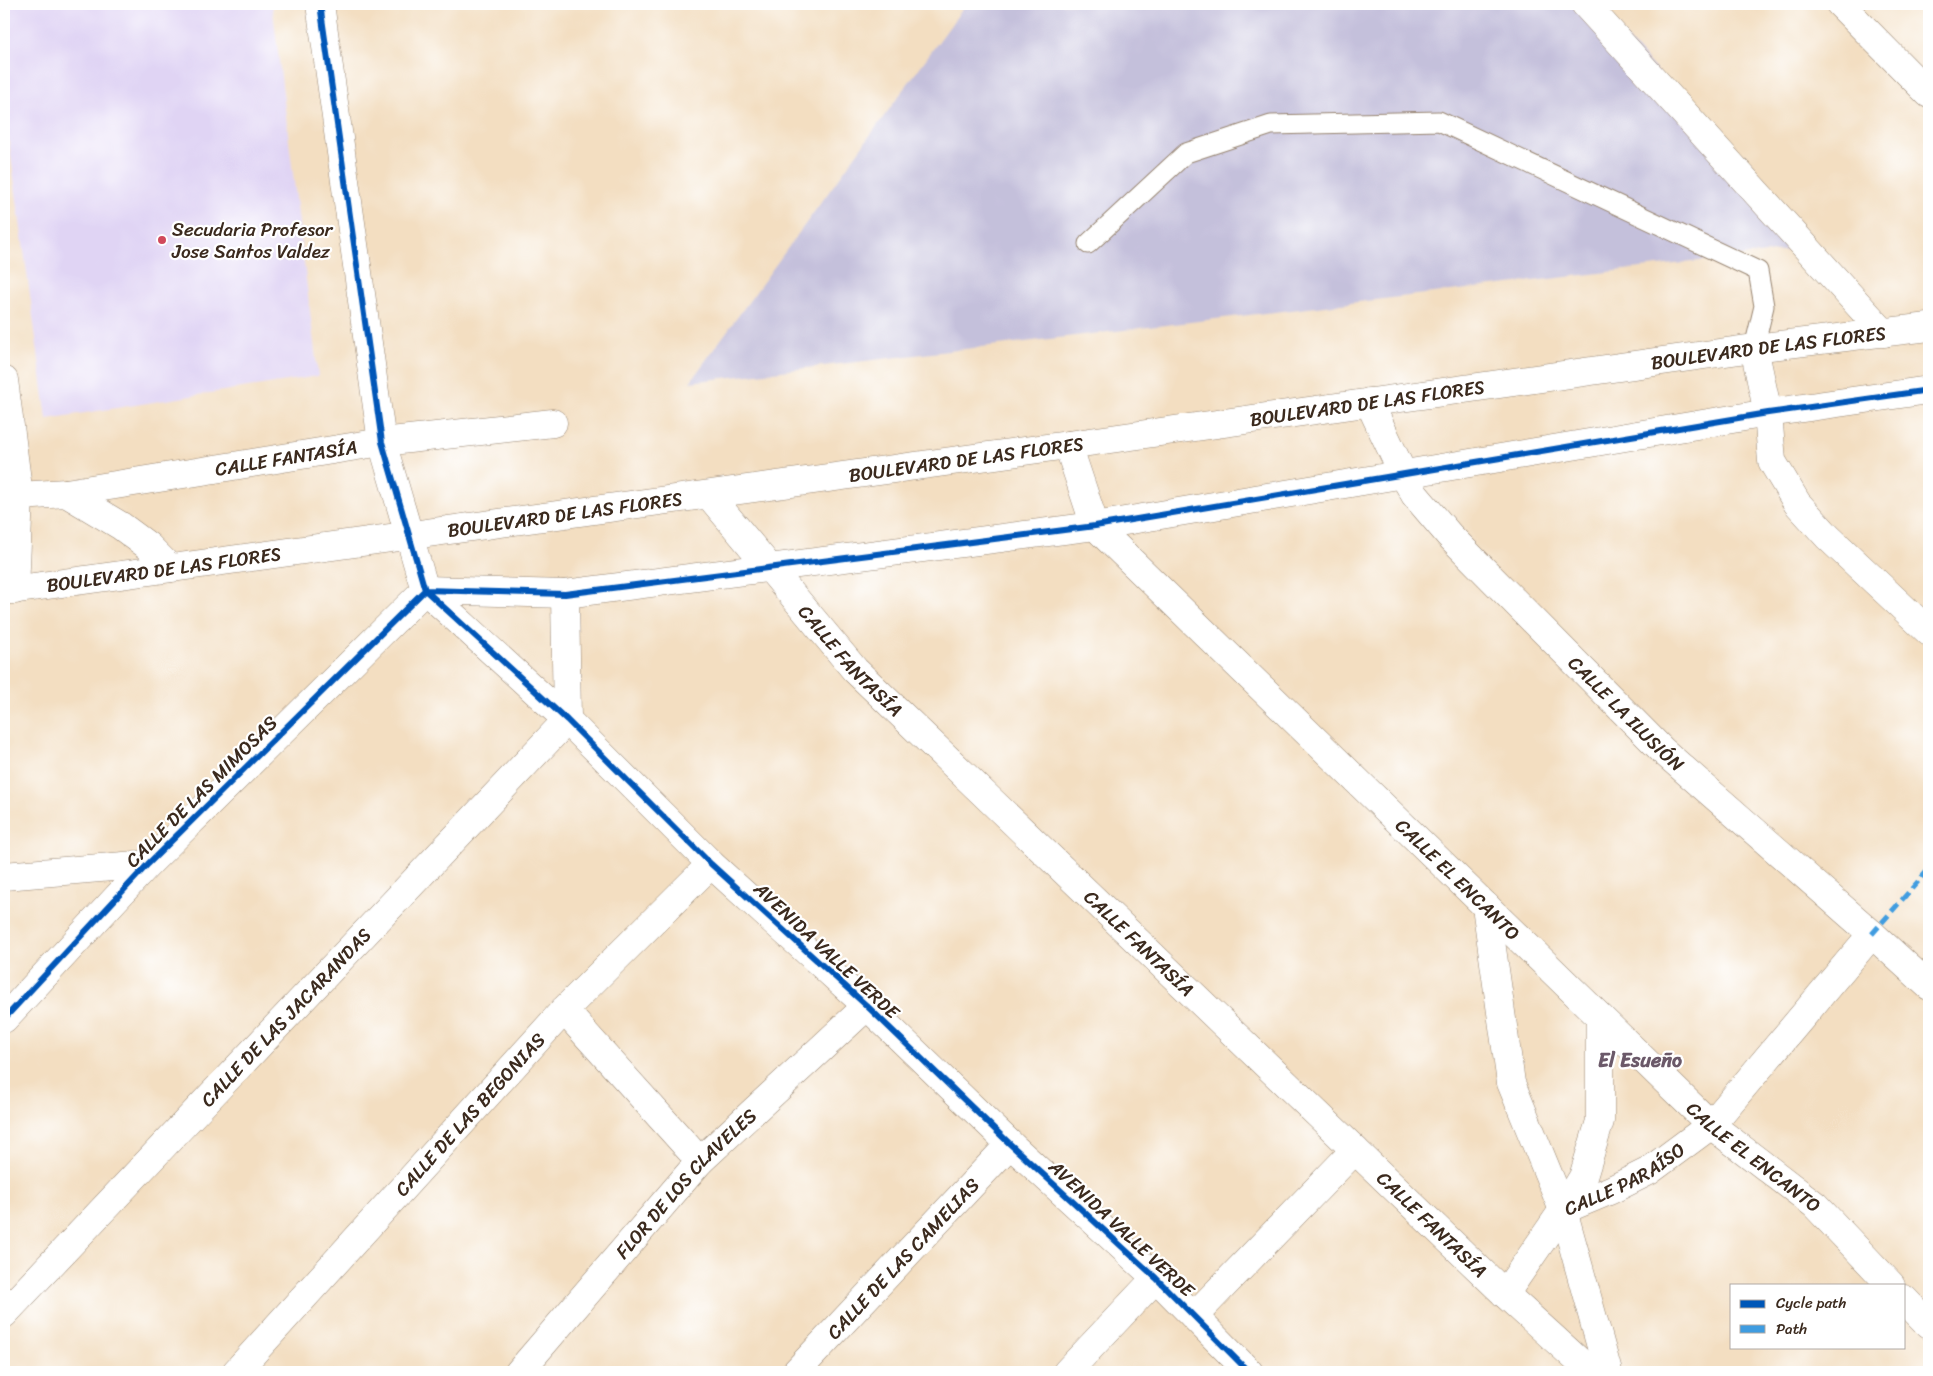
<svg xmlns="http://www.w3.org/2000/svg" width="1933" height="1376" font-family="Sriracha,sans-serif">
<rect width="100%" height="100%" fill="#fff"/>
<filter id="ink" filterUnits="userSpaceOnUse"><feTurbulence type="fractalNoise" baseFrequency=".02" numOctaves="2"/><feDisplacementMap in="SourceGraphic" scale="10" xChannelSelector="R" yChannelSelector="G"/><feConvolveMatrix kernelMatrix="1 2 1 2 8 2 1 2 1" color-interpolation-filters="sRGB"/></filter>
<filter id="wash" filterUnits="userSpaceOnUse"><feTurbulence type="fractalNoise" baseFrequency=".0096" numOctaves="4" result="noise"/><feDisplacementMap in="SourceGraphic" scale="20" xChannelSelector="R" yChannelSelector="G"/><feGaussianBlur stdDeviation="1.12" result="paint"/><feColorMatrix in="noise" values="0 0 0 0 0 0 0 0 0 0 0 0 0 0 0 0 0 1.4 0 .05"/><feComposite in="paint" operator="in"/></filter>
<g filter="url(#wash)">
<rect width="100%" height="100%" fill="#f3dec1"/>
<!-- built -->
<path fill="#e0d4f4" d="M4,4H272L318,376L47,419L4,105Z"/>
<!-- industrial -->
<path fill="#c4c0db" d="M966,4H1596L1817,247L690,382Z"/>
</g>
<g filter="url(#ink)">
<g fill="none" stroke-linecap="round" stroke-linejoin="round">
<defs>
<path id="service" d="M1088,244L1186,153L1271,125L1439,121L1758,271L1764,306L1754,348"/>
<g id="minor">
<path d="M320,4L382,442L425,590L567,720L711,864L867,1006L1010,1144L1156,1278L1249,1372"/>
<path d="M1585,4L1884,333"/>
<path d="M1840,4L1929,94"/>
<path d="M4,380L19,496L15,590"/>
<path id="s1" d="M1369,402L1403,474L1415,495L1449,535L1663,751L1872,934L1929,986"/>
<path id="s2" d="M1068,445L1095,526L1711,1125L1815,1205L1891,1285"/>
<path d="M66,493L121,526L148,546L170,568"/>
<path id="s3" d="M709,495L855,670L1505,1294L1591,1372"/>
<path id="s4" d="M19,496L66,493L382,442L553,423"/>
<path d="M4,876L148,864"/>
<path d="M1486,906L1511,1083L1563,1210L1608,1372"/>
<path d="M564,1010L700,1161"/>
<path d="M4,1019L148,864L425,590L565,594L1095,526L1768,413L1929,390"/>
<path d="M1563,1210L1583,1177L1600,1121V1017"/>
<path id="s5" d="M1505,1294L1563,1210L1611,1190L1649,1171L1711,1125L1872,934"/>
<path d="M1904,1299L1929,1325"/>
<path id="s6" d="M4,1314L567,720L565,594"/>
<path d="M1194,1316L1355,1150"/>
<path id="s7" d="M236,1372L564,1010L711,864"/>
<path id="s8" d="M519,1372L700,1161L867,1006"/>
<path id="s9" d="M796,1372L1010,1144"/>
<path d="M1067,1372L1156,1278"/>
</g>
<g id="tertiary">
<path d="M1754,348L1768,413L1772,461L1797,503L1828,537L1929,632"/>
<path id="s10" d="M4,591L1068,445L1754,348L1929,327"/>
</g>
</defs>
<!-- service casing -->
<use href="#service" stroke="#978470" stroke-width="21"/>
<!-- minor casing -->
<use href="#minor" stroke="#978470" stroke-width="29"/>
<!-- tertiary casing -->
<use href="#tertiary" stroke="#978470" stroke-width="29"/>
<!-- service -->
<use href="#service" stroke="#fff" stroke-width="19"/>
<!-- minor -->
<use href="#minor" stroke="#fff" stroke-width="28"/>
<!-- tertiary -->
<use href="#tertiary" stroke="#fff" stroke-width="28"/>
<!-- quiet -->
<path stroke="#3f9ce0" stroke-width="5" stroke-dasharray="10 5" stroke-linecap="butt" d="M1872,934L1929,869"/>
<defs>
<path id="cycleway" d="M320,4L382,442L425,590L567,720L711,864L867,1006L1010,1144L1156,1278L1249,1372
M4,1019L148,864L425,590L565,594L1095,526L1768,413L1929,390"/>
</defs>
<!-- cycleway casing -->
<use href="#cycleway" stroke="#fff" stroke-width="9"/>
<!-- cycleway -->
<use href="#cycleway" stroke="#0057b8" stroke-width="6"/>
</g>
</g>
<!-- markers -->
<circle fill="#d1495b" stroke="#fff" stroke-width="2" cx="162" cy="240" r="5"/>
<g text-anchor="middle" stroke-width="4.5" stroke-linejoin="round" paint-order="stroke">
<!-- poi labels -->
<g font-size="19" fill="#3b2a1e" stroke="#fff" text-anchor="start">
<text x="172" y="236">Secudaria Profesor<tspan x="172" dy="22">Jose Santos Valdez</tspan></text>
</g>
<!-- street labels -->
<g font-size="19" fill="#3b2a1e" stroke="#fff">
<text dy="7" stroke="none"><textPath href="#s10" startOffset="1781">BOULEVARD DE LAS FLORES</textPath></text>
<text dy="7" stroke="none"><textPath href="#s10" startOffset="1376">BOULEVARD DE LAS FLORES</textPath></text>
<text dy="7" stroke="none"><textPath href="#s4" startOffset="270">CALLE FANTASÍA</textPath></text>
<text dy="7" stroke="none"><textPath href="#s10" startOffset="971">BOULEVARD DE LAS FLORES</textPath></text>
<text dy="7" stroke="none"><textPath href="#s10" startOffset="566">BOULEVARD DE LAS FLORES</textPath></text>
<text dy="7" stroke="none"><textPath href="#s10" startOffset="161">BOULEVARD DE LAS FLORES</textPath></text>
<text dy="7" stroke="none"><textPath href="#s3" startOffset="218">CALLE FANTASÍA</textPath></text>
<text dy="7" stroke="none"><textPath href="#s1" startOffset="408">CALLE LA ILUSIÓN</textPath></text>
<text transform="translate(201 791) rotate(-45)" y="7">CALLE DE LAS MIMOSAS</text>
<text dy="7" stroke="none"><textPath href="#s2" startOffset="592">CALLE EL ENCANTO</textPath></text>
<text dy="7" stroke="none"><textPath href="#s3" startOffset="622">CALLE FANTASÍA</textPath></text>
<text transform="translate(827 950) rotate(43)" y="7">AVENIDA VALLE VERDE</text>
<text dy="7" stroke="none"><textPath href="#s6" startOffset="409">CALLE DE LAS JACARANDAS</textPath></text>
<text dy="7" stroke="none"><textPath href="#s7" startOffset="348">CALLE DE LAS BEGONIAS</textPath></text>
<text dy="7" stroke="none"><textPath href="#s2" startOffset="998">CALLE EL ENCANTO</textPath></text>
<text dy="7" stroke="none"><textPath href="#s5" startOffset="171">CALLE PARAÍSO</textPath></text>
<text dy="7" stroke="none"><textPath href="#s8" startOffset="252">FLOR DE LOS CLAVELES</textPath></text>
<text dy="7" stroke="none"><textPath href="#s3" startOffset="1028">CALLE FANTASÍA</textPath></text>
<text transform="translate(1122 1228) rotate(43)" y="7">AVENIDA VALLE VERDE</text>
<text dy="7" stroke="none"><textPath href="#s9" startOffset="156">CALLE DE LAS CAMELIAS</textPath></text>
</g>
<!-- neighbourhood labels -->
<g font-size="20" font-weight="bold" fill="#6b5969" stroke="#fff">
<text x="1640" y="1067">El Esueño</text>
</g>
</g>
<!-- margin -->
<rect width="1933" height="1376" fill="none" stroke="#fff" stroke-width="20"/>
<!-- legend -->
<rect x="1730" y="1284" width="175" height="65" fill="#ffffff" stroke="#b1aaa5"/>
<rect x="1740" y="1300" width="25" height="8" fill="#0057b8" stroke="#b1aaa5"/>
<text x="1776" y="1308" font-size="15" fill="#3b2a1e">Cycle path</text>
<rect x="1740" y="1325" width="25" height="8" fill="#3f9ce0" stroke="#b1aaa5"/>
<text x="1776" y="1334" font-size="15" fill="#3b2a1e">Path</text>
</svg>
